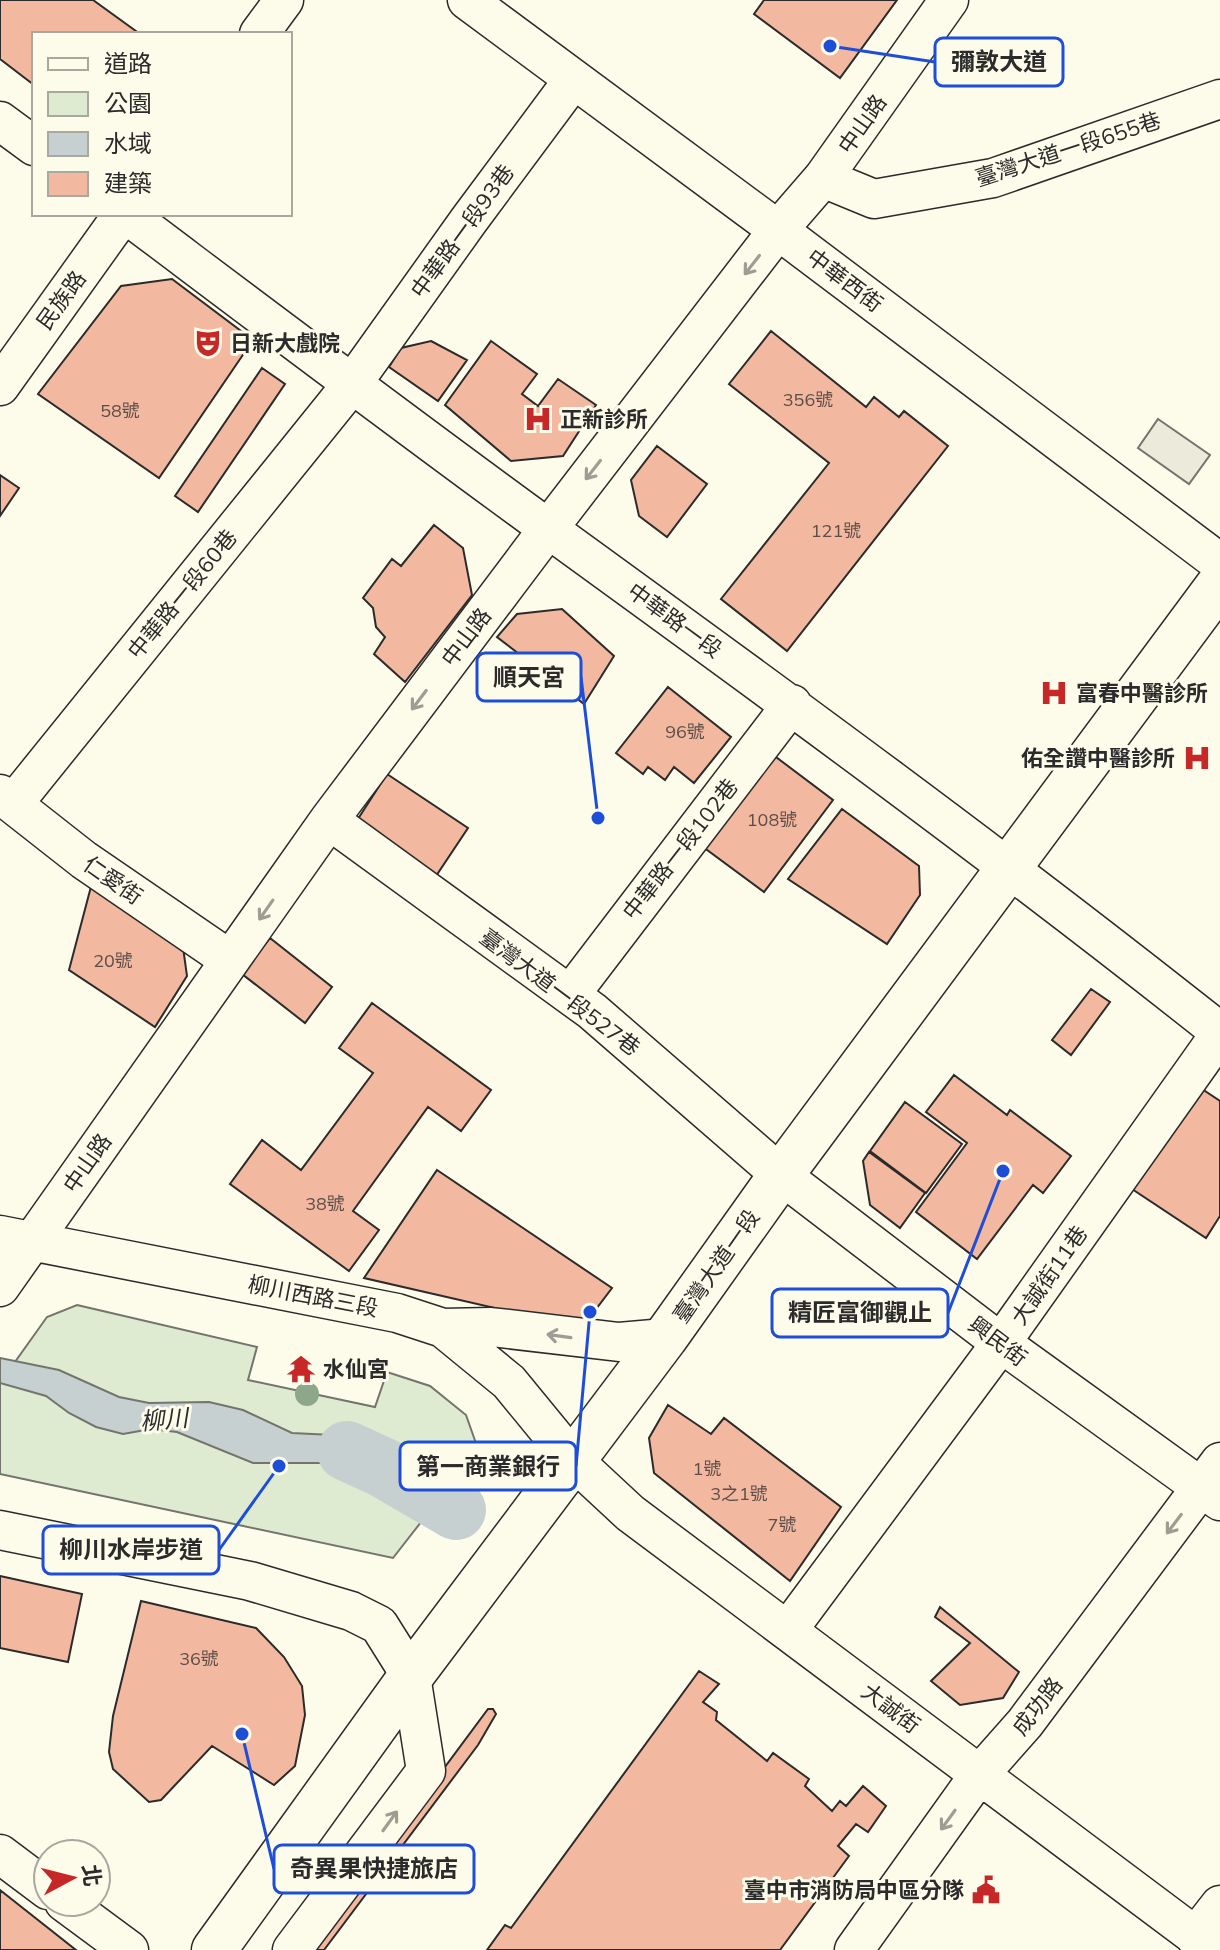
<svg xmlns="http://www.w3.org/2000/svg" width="1220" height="1950" font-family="Mulish,'Noto Sans TC',sans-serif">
<rect width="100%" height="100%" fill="#fdfbea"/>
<!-- green -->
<path fill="#deebd1" stroke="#74746e" stroke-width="2" d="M77,1305L257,1347L248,1380L375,1407L387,1372L430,1386L466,1415L478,1449L393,1558L0,1474V1383L47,1317Z"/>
<!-- parking -->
<path fill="#eceadb" stroke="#74746e" stroke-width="2" d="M1158,419L1210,455L1189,484L1138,448Z"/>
<!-- water -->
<path fill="#c7d0d0" stroke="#74746e" stroke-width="2" d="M0,1358L59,1370L119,1397L149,1403L209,1402L243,1410L292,1433L353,1436L385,1444L419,1454L433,1467L412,1502L333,1463H253L177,1432L151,1429L123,1434L96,1427L69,1413L46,1396L0,1383Z"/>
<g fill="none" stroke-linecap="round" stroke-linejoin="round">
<!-- river -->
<path stroke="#c7d0d0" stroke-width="60" d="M347,1451L384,1468L456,1510"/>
</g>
<!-- building -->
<path fill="#f2b8a0" stroke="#2b2b2b" stroke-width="2" d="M0,0H93L140,34H34V85L0,59Z
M764,0H897L840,78L754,14Z
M172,279L253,340L159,478L38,394L121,286Z
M771,331L866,407L874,397L899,417L904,411L948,446L787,651L721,599L829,463L729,384Z
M431,341L467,360L438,401L389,367L401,348Z
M491,341L537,374L522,394L538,406L558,379L596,405L563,456L511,461L445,405Z
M262,368L285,384L198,512L175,496Z
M657,446L707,484L667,537L639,516L631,480Z
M0,475L19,488L0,516Z
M434,525L463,548L472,595L405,682L374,654L385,637L376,627L373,608L363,598L392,559L401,566Z
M562,609L614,656L584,704L497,637L517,614Z
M668,687L731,737L694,783L674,767L665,780L648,767L643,774L616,753Z
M764,748L833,800L764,892L695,841Z
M387,774L468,828L436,876L356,822Z
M842,809L919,866L920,895L887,944L788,879Z
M93,879L183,947L187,976L155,1027L69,970Z
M270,938L332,987L305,1023L242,974Z
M1091,989L1110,1002L1071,1055L1052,1040Z
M372,1003L491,1090L461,1131L428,1107L353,1211L379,1230L349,1271L230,1184L262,1140L301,1170L373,1073L339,1048Z
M954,1075L1007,1115L1010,1110L1071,1156L1043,1193L1033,1185L977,1259L916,1212L967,1143L926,1112Z
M1199,1087L1220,1101V1216L1206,1238L1132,1189Z
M905,1102L962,1144L926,1193L870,1151Z
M869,1152L925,1193L900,1228L870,1205L863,1161Z
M437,1170L612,1288L590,1317L556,1322L364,1278Z
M668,1405L711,1434L724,1418L841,1507L790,1581L654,1473L649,1438Z
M0,1576L82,1594L68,1662L0,1648Z
M141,1601L256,1628L284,1657L302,1686L305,1715L295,1766L274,1785L212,1746L161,1800L149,1802L113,1769L109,1752L113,1716Z
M940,1607L1019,1672L1003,1698L960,1705L931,1681L970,1643L935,1617Z
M699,1671L719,1684L703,1702L717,1712L716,1720L767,1761L773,1753L809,1779L805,1786L832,1811L840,1801L846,1806L863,1786L886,1806L868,1832L856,1824L838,1846L849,1856L780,1950H487L505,1925L511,1928Z
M488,1709H493L496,1714L478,1745L324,1950H309Z
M0,1890L76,1950H0Z"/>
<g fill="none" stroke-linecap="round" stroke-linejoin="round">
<defs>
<path id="minor" d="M467,0L778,230L1220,563
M259,34L284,0
M0,121L34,146
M823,178L874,199L993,178L1220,99
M126,214C267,320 407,426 550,530C776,694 1001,858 1220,1032
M0,386L123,214
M0,794L84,860L230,960
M13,804L352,384L469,220L573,80
M329,820L592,1011L781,1175L1001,1343L1220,1501
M570,995L792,704
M0,1235L397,1313L443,1328L509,1382L573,1460L630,1513L1214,1950
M0,1287L329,820L548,529L778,230L823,178L949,0
M443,1328L491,1327L619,1342L665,1338
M0,1530L250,1581L351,1611L379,1625L411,1676L426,1771L292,1950
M788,1630L1001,1343L1220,1034
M0,1854L48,1890
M64,1902L129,1950
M1195,1937L1220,1905
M854,1950L979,1775L1025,1723L1220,1462"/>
<path id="major" d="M214,1950L411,1676L665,1338L781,1175L1220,583"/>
</defs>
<!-- minor casing -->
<use href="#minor" stroke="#2b2b2b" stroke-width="41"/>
<!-- major casing -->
<use href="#major" stroke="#2b2b2b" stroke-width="47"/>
<!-- minor -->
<use href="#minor" stroke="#fdfbea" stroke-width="38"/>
<!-- major -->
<use href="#major" stroke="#fdfbea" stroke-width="44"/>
</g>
<!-- trees -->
<circle fill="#8ea78a" cx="307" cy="1394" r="12"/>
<!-- one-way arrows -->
<defs><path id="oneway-shaft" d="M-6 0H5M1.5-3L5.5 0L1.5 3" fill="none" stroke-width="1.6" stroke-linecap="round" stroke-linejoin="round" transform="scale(2)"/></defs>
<g stroke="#9e9d94">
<use href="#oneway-shaft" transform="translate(752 265) rotate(128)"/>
<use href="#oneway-shaft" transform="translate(593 470) rotate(128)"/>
<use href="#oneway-shaft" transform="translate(419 700) rotate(127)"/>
<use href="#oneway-shaft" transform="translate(266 910) rotate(125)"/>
<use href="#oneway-shaft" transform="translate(559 1336) rotate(-172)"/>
<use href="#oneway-shaft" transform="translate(1174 1524) rotate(127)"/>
<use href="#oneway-shaft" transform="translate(948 1820) rotate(126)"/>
<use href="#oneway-shaft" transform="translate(390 1821) rotate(-54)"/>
</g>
<!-- icons -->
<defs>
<symbol id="theatre-bare" viewBox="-9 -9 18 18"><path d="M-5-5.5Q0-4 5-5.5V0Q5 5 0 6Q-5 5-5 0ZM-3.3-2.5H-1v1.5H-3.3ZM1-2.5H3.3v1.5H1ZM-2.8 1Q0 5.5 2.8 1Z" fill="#c62828" stroke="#fdfbea" stroke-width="2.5" paint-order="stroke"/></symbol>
<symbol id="hospital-bare" viewBox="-9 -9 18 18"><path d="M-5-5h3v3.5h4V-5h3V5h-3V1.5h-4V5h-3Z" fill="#c62828" stroke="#fdfbea" stroke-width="2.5" paint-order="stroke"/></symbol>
<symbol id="temple-bare" viewBox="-9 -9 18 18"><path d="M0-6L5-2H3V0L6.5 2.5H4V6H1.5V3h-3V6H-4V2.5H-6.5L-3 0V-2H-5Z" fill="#c62828" stroke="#fdfbea" stroke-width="2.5" paint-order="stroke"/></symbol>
<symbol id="civic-bare" viewBox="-9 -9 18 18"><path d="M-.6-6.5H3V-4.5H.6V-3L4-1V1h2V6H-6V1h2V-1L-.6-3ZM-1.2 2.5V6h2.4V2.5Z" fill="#c62828" stroke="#fdfbea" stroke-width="2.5" paint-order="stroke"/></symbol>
</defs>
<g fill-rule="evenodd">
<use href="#theatre-bare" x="188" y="323" width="40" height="40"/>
<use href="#hospital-bare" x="518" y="399" width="40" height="40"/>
<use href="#hospital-bare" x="1034" y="673" width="40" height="40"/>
<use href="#hospital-bare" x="1177" y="738" width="40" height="40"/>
<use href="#temple-bare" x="281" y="1349" width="40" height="40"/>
<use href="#civic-bare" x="966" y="1870" width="40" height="40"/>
</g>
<g text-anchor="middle" stroke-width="6" stroke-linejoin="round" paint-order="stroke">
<!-- number labels -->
<g font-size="18" fill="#5d4e48">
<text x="808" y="406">356號</text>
<text x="120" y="417">58號</text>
<text x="836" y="537">121號</text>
<text x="685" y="738">96號</text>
<text x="772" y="826">108號</text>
<text x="113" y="967">20號</text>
<text x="325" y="1210">38號</text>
<text x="707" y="1475">1號</text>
<text x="739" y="1500">3之1號</text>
<text x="782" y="1531">7號</text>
<text x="199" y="1665">36號</text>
</g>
<!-- street labels -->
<g font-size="22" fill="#2b2b2b" stroke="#fdfbea">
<text transform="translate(862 124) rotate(-55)" y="8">中山路</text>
<text transform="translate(1068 149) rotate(-18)" y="8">臺灣大道一段655巷</text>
<text transform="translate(462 231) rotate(-54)" y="8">中華路一段93巷</text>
<text transform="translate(845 280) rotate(37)" y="8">中華西街</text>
<text transform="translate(61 300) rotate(-54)" y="8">民族路</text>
<text transform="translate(182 594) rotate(-51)" y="8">中華路一段60巷</text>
<text transform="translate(675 620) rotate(36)" y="8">中華路一段</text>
<text transform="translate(466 637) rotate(-53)" y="8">中山路</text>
<text transform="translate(680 849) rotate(-52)" y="8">中華路一段102巷</text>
<text transform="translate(113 880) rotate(35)" y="8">仁愛街</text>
<text transform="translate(560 992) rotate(37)" y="8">臺灣大道一段527巷</text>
<text transform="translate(87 1163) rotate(-55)" y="8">中山路</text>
<text transform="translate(716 1266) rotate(-55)" y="8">臺灣大道一段</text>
<text transform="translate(1049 1275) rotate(-55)" y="8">大誠街11巷</text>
<text transform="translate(313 1296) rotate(11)" y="8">柳川西路三段</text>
<text transform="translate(998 1341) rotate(37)" y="8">興民街</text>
<text transform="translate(1037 1706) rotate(-52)" y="8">成功路</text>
<text transform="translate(891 1708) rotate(37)" y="8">大誠街</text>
</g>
<!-- poi labels -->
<g font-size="22" font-weight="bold" fill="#2b2b2b" stroke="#fdfbea" text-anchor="start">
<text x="230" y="351">日新大戲院</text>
<text x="560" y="427">正新診所</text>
<text x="1076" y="701">富春中醫診所</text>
<text x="1175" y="766" text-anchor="end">佑全讚中醫診所</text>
<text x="323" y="1377">水仙宮</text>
<text x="964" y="1898" text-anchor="end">臺中市消防局中區分隊</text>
</g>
<!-- water labels -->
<g font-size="24" font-style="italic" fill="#2b2b2b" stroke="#fdfbea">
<text transform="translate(164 1420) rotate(-5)" y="8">柳川</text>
</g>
</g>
<!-- callouts -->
<path fill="none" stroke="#1d4ed8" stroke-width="3" d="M830 46L935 62M598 818L581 677M1003 1171L948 1313M590 1312L576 1466M279 1466L219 1550M242 1734L274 1869"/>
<g fill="#1d4ed8" stroke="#fdfbea" stroke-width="3">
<circle cx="830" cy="46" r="8"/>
<circle cx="598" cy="818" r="8"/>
<circle cx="1003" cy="1171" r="8"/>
<circle cx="590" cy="1312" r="8"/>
<circle cx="279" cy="1466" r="8"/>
<circle cx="242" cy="1734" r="8"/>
</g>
<g fill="#fdfbea" stroke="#1d4ed8" stroke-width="3">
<rect x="935" y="38" width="128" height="48" rx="8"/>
<rect x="477" y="653" width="104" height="48" rx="8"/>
<rect x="772" y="1289" width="176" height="48" rx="8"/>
<rect x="400" y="1442" width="176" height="48" rx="8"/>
<rect x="43" y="1526" width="176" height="48" rx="8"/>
<rect x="274" y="1845" width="200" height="48" rx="8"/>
</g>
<g font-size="24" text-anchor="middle" font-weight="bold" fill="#2b2b2b">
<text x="999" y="70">彌敦大道</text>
<text x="529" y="686">順天宮</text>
<text x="860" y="1321">精匠富御觀止</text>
<text x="488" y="1475">第一商業銀行</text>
<text x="131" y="1558">柳川水岸步道</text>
<text x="374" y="1877">奇異果快捷旅店</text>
</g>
<!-- legend -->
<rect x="32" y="32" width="260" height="184" fill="#fdfbea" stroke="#a9a89e" stroke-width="2"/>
<rect x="48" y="58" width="40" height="12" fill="#fdfbea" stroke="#a9a89e" stroke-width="2"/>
<text x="104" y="72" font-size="24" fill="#2b2b2b">道路</text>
<rect x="48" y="92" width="40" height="24" fill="#deebd1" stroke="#a9a89e" stroke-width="2"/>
<text x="104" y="112" font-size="24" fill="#2b2b2b">公園</text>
<rect x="48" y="132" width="40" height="24" fill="#c7d0d0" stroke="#a9a89e" stroke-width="2"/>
<text x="104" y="152" font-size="24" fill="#2b2b2b">水域</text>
<rect x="48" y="172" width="40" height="24" fill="#f2b8a0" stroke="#a9a89e" stroke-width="2"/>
<text x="104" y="192" font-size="24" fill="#2b2b2b">建築</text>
<!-- north arrow -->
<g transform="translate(72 1878) rotate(83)"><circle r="38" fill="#fdfbea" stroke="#a9a89e" stroke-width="2"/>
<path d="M0-6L14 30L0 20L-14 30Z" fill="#c62828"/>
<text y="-12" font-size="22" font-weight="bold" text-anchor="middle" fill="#2b2b2b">北</text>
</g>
</svg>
